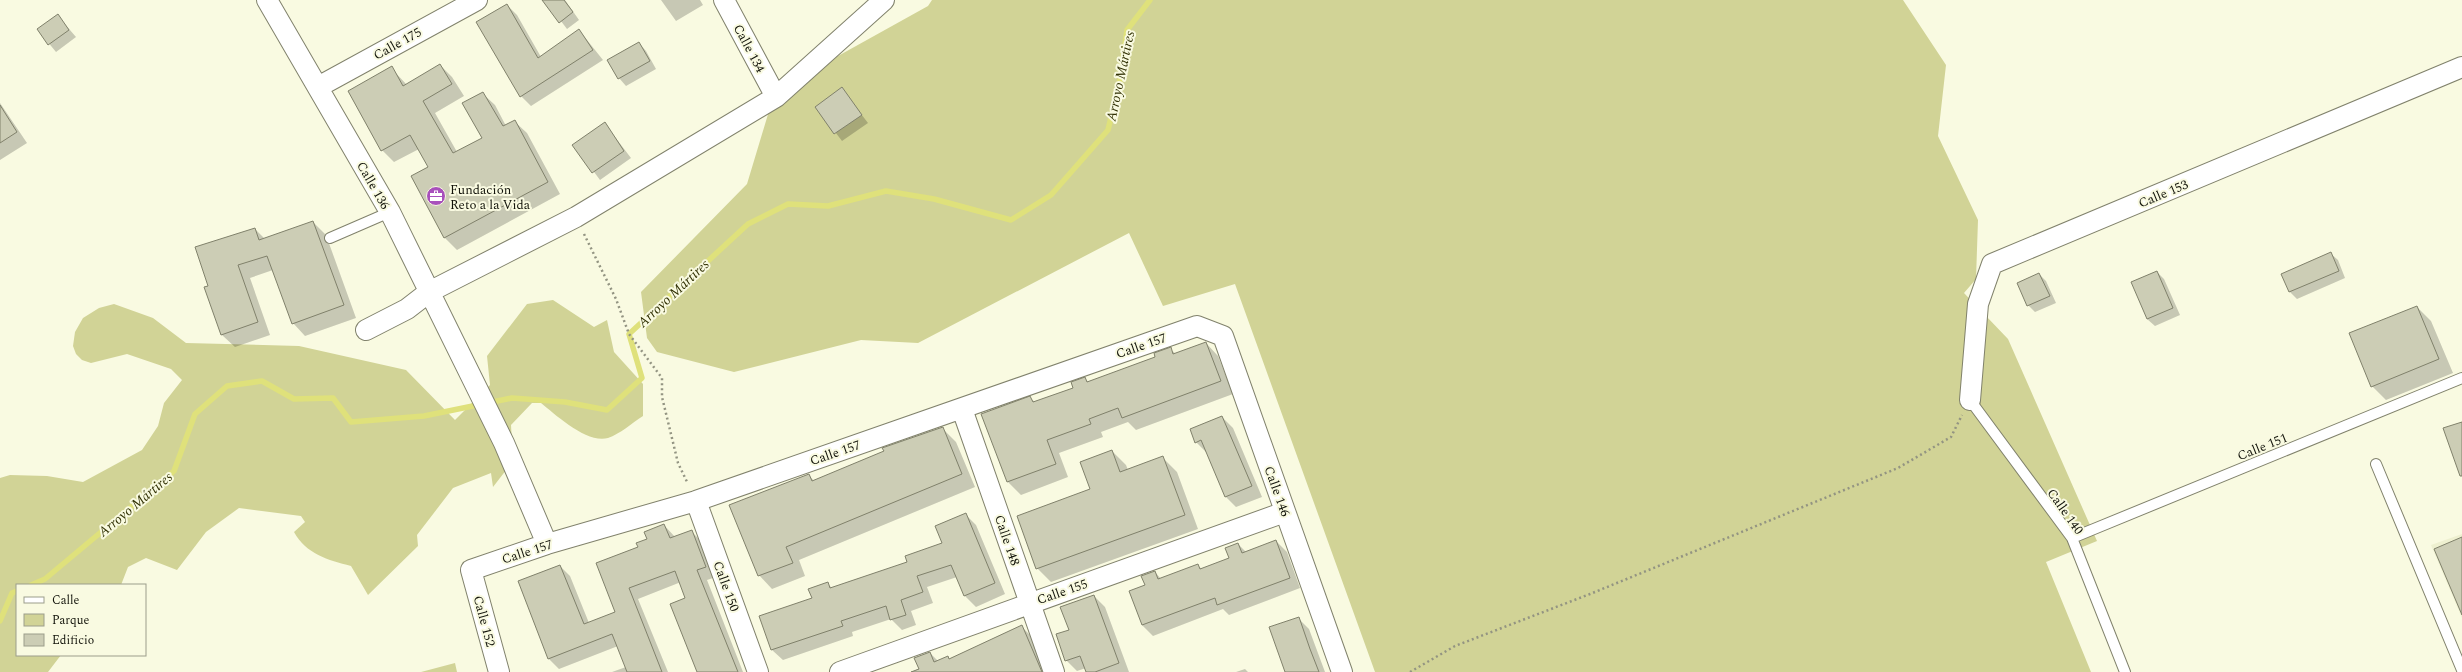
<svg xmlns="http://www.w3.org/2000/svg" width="2462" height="672" font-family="Spectral,serif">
<rect width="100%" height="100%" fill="#f9fae1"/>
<!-- built -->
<path fill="#eef0d0" d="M2462,534V618L2431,545Z"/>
<!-- green -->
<path fill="#d1d396" d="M932,0H1903L1946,65L1938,136L1978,220L1976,279L1964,293L2008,339L2097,541L2046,562L2091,672H1375L1235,284L1163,306L1129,233L918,343L861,340L734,372L657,352L647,338L641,292L747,184L775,91L928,6Z
M553,300L594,327L607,320L614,352L643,384V416C632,423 620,434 608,438C587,444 556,415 541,403H532L511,425L513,461L493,487L491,473L453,488L417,535L418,546L368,595L351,566C328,560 306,554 294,532L305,522L301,516L239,508L206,532L177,570L146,558L128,567L121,585H17V655H61L48,672H0V478L10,475L47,476L83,482L142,450L158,426L164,403L182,380L171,369L127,354L91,363L82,360L76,354L73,346L75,332L83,318L99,308L114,304L153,318L186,343L299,346L406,370L455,420L490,385L487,356L527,304Z
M455,663L457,672H421Z"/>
<!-- shadow -->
<path fill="#0003" d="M545,0H565L579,20L567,29Z
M661,0H700L703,5L676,21Z
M507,5L517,15L541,57L579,30L603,60L531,106L521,96Z
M57,15L76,37L56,52L38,30Z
M639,43L646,51L656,69L626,86L619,78Z
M440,65L452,77L464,96L435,113L457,152L484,138L482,93L495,105L506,126L514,121L527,133L560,194L457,250L445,238L412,177L429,167L419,149L394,162L382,150L391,68L407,85Z
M842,89L868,123L842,141L816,107Z
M0,103L27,143L0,160Z
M605,124L631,158L600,180L574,145Z
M313,222L326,235L356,318L305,336L293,323L273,270L250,278L270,335L235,347L222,335L205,288L209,286L255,229L265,239Z
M2330,253L2338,260L2345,278L2297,299L2290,292L2282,274Z
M2157,272L2164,279L2180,315L2155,326L2147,319Z
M2039,274L2046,281L2056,303L2035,312L2028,305Z
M2417,307L2431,321L2453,373L2386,400L2372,386Z
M1206,343L1218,356L1233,394L1136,430L1128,422L1101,432L1103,437L1059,453L1068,477L1021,495L1008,482L982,414L1030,398L1035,402L1075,388L1085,378L1089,383L1156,357L1170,349L1176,354Z
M1222,417L1233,428L1262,497L1236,507L1226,497L1207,453L1196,442Z
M942,428L956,442L975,487L799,560L805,576L772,589L759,575L809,475L814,481Z
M1112,451L1126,465L1128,470L1163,458L1177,472L1198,529L1051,582L1037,568L1091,490Z
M965,514L976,525L1005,594L976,607L965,596L957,577L927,587L933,603L911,611L916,625L902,630L891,619L852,632L853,636L783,660L772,650L828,584L833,589L908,562L943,544Z
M664,525L675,537L691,531L701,541L716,577L707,580L743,672H698L687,598L681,582L638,599L668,672H612L626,667L618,646L559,669L549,659L520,582L560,566L570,576L589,623L616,613L639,548Z
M1276,541L1287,552L1300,588L1229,615L1223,609L1153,636L1142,625L1130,592L1146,586L1155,572L1161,579L1198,566L1202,569L1230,559L1238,544L1246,552Z
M1094,596L1105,607L1129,672H1087L1086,668L1077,671L1066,660L1070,631Z
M1298,618L1309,629L1325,672H1286Z
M1022,627L1032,637L1047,672H911L920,668L930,653L938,661L948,658L949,659Z
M1245,669L1248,672H1236Z"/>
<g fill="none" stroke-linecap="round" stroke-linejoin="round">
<!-- stream -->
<path stroke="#dfe17b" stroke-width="5.5" d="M31,585L45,579L174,471L195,414L227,386L262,381L294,399L333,398L351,422L424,416L512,398L565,402L607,410L642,378L629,334L748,224L788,204L828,206L886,191L934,199L1011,220L1051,195L1108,130L1120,80L1127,30L1150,0
M0,621L12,593L17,591"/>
</g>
<!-- building -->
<path fill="#cccdb5" stroke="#80816b" d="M542,0H564L573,12L559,23Z
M507,4L538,58L579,29L593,50L520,97L476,22Z
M58,14L69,30L48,45L37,29Z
M639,42L650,61L618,79L607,60Z
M440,64L452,84L423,101L453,153L482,138L462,103L483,92L503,126L515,120L548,182L444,238L411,176L428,167L410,135L381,151L348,91L392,66L403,86Z
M842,87L862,115L834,134L815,107Z
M0,105L17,132L0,143Z
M605,122L624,151L592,173L572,145Z
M313,221L344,305L292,324L267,256L238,265L258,322L221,335L204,287L208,286L195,247L255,228L259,240Z
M2331,252L2339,271L2289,292L2281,274Z
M2157,271L2173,308L2147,319L2131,282Z
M2039,273L2050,296L2027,306L2017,283Z
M2417,306L2439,359L2371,387L2349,333Z
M1206,342L1221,381L1122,418L1118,408L1089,419L1091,424L1047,440L1056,464L1007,482L981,414L1030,396L1033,402L1073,388L1071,382L1085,377L1087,382L1155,357L1154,353L1171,347L1173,354Z
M1222,416L1252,486L1225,497L1201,440L1195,443L1190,429Z
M2462,422V476H2460L2443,428Z
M943,427L962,474L786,547L793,563L758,576L729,505L809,474L812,481L884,451L882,448Z
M1112,450L1120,472L1163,456L1185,515L1036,569L1017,516L1090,489L1080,462Z
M966,513L995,583L964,596L951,565L917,576L923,592L901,600L906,615L890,620L886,606L841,621L843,626L771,650L759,616L812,598L808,589L828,582L830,588L907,562L905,556L942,543L935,526Z
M664,524L670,538L692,530L706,567L697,570L738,672H697L670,604L685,598L675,571L629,588L662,672H627L612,634L548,659L518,581L560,565L584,624L615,612L596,563L638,547L636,543L647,539L644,532Z
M2462,537V615L2434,549Z
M1276,540L1290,578L1217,605L1215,598L1142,625L1129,591L1145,585L1141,576L1155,571L1158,579L1198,564L1200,569L1229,558L1225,548L1238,543L1242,553Z
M1094,595L1119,663L1095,672H1086L1080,656L1065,661L1056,634L1069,630L1060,607Z
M1299,617L1310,649L1319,672H1285L1269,627Z
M1022,625L1042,672H911L919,669L914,658L930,652L934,662L948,656L949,659Z"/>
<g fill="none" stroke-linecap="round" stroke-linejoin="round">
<defs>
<path id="lane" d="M330,238L390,212
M1970,400L2072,538L2125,672
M2376,464L2462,670
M2072,538L2462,378"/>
<path id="street" d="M267,0L390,212L504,443L547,544
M724,0L776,97
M318,87L477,0
M366,330L407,309L429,292L576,217L776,97L884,0
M1970,400L1978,304L1992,264L2462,67
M962,409L1054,672
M696,501L758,672
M499,672L471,570L547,544L696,501L1197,326L1223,336L1342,672
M840,672L1285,512"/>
</defs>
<!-- lane casing -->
<use href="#lane" stroke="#81826c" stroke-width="12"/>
<!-- street casing -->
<use href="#street" stroke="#81826c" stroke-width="22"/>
<!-- path -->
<path stroke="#939482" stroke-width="2.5" stroke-dasharray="2 3" stroke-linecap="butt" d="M584,234L616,299L629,334L662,378V397L678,463L688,484
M1410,672L1455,646L1590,594L1898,468L1951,437L1962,415"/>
<!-- lane -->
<use href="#lane" stroke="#fff" stroke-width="10"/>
<!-- street -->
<use href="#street" stroke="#fff" stroke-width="20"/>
</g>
<!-- icons -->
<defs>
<symbol id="office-disc" viewBox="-11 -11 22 22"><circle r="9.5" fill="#a850bc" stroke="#f9fae1"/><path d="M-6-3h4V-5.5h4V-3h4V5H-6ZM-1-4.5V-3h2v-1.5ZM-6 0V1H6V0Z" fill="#fff"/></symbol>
</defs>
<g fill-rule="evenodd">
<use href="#office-disc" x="425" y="185" width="22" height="22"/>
</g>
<g text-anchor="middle" stroke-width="4" stroke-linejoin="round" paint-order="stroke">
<!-- street labels -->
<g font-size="13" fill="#111209" stroke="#f9fae1">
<text transform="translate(397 43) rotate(-29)" y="5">Calle 175</text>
<text transform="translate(750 48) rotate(62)" y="5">Calle 134</text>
<text transform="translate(374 185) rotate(60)" y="5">Calle 136</text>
<text transform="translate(2163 193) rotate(-23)" y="5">Calle 153</text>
<text transform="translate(1141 345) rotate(-19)" y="5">Calle 157</text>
<text transform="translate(2262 446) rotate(-22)" y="5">Calle 151</text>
<text transform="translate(835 452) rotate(-19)" y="5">Calle 157</text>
<text transform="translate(1278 491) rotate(70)" y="5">Calle 146</text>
<text transform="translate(2066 511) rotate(55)" y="5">Calle 140</text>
<text transform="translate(1008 540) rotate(71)" y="5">Calle 148</text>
<text transform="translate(527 551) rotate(-18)" y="5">Calle 157</text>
<text transform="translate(727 586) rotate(70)" y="5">Calle 150</text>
<text transform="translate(1062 591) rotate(-19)" y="5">Calle 155</text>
<text transform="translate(485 621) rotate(75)" y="5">Calle 152</text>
</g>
<!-- poi labels -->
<g font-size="13" fill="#111209" stroke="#f9fae1" text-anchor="start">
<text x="450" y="194">Fundación<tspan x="450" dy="15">Reto a la Vida</tspan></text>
</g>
<!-- water labels -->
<g font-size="14" font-style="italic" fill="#313104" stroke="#f9fae1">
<text transform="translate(1120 76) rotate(-78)" y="5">Arroyo Mártires</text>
<text transform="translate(673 293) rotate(-43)" y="5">Arroyo Mártires</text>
<text transform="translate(135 504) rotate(-40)" y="5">Arroyo Mártires</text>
</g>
</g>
<!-- legend -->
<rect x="16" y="584" width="130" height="72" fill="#f9fae1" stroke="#9c9d8b"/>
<rect x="24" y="597" width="20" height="6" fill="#ffffff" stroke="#9c9d8b"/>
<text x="52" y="604" font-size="12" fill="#111209">Calle</text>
<rect x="24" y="614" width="20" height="12" fill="#d1d396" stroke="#9c9d8b"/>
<text x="52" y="624" font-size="12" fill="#111209">Parque</text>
<rect x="24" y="634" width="20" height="12" fill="#cccdb5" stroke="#9c9d8b"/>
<text x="52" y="644" font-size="12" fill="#111209">Edificio</text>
</svg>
